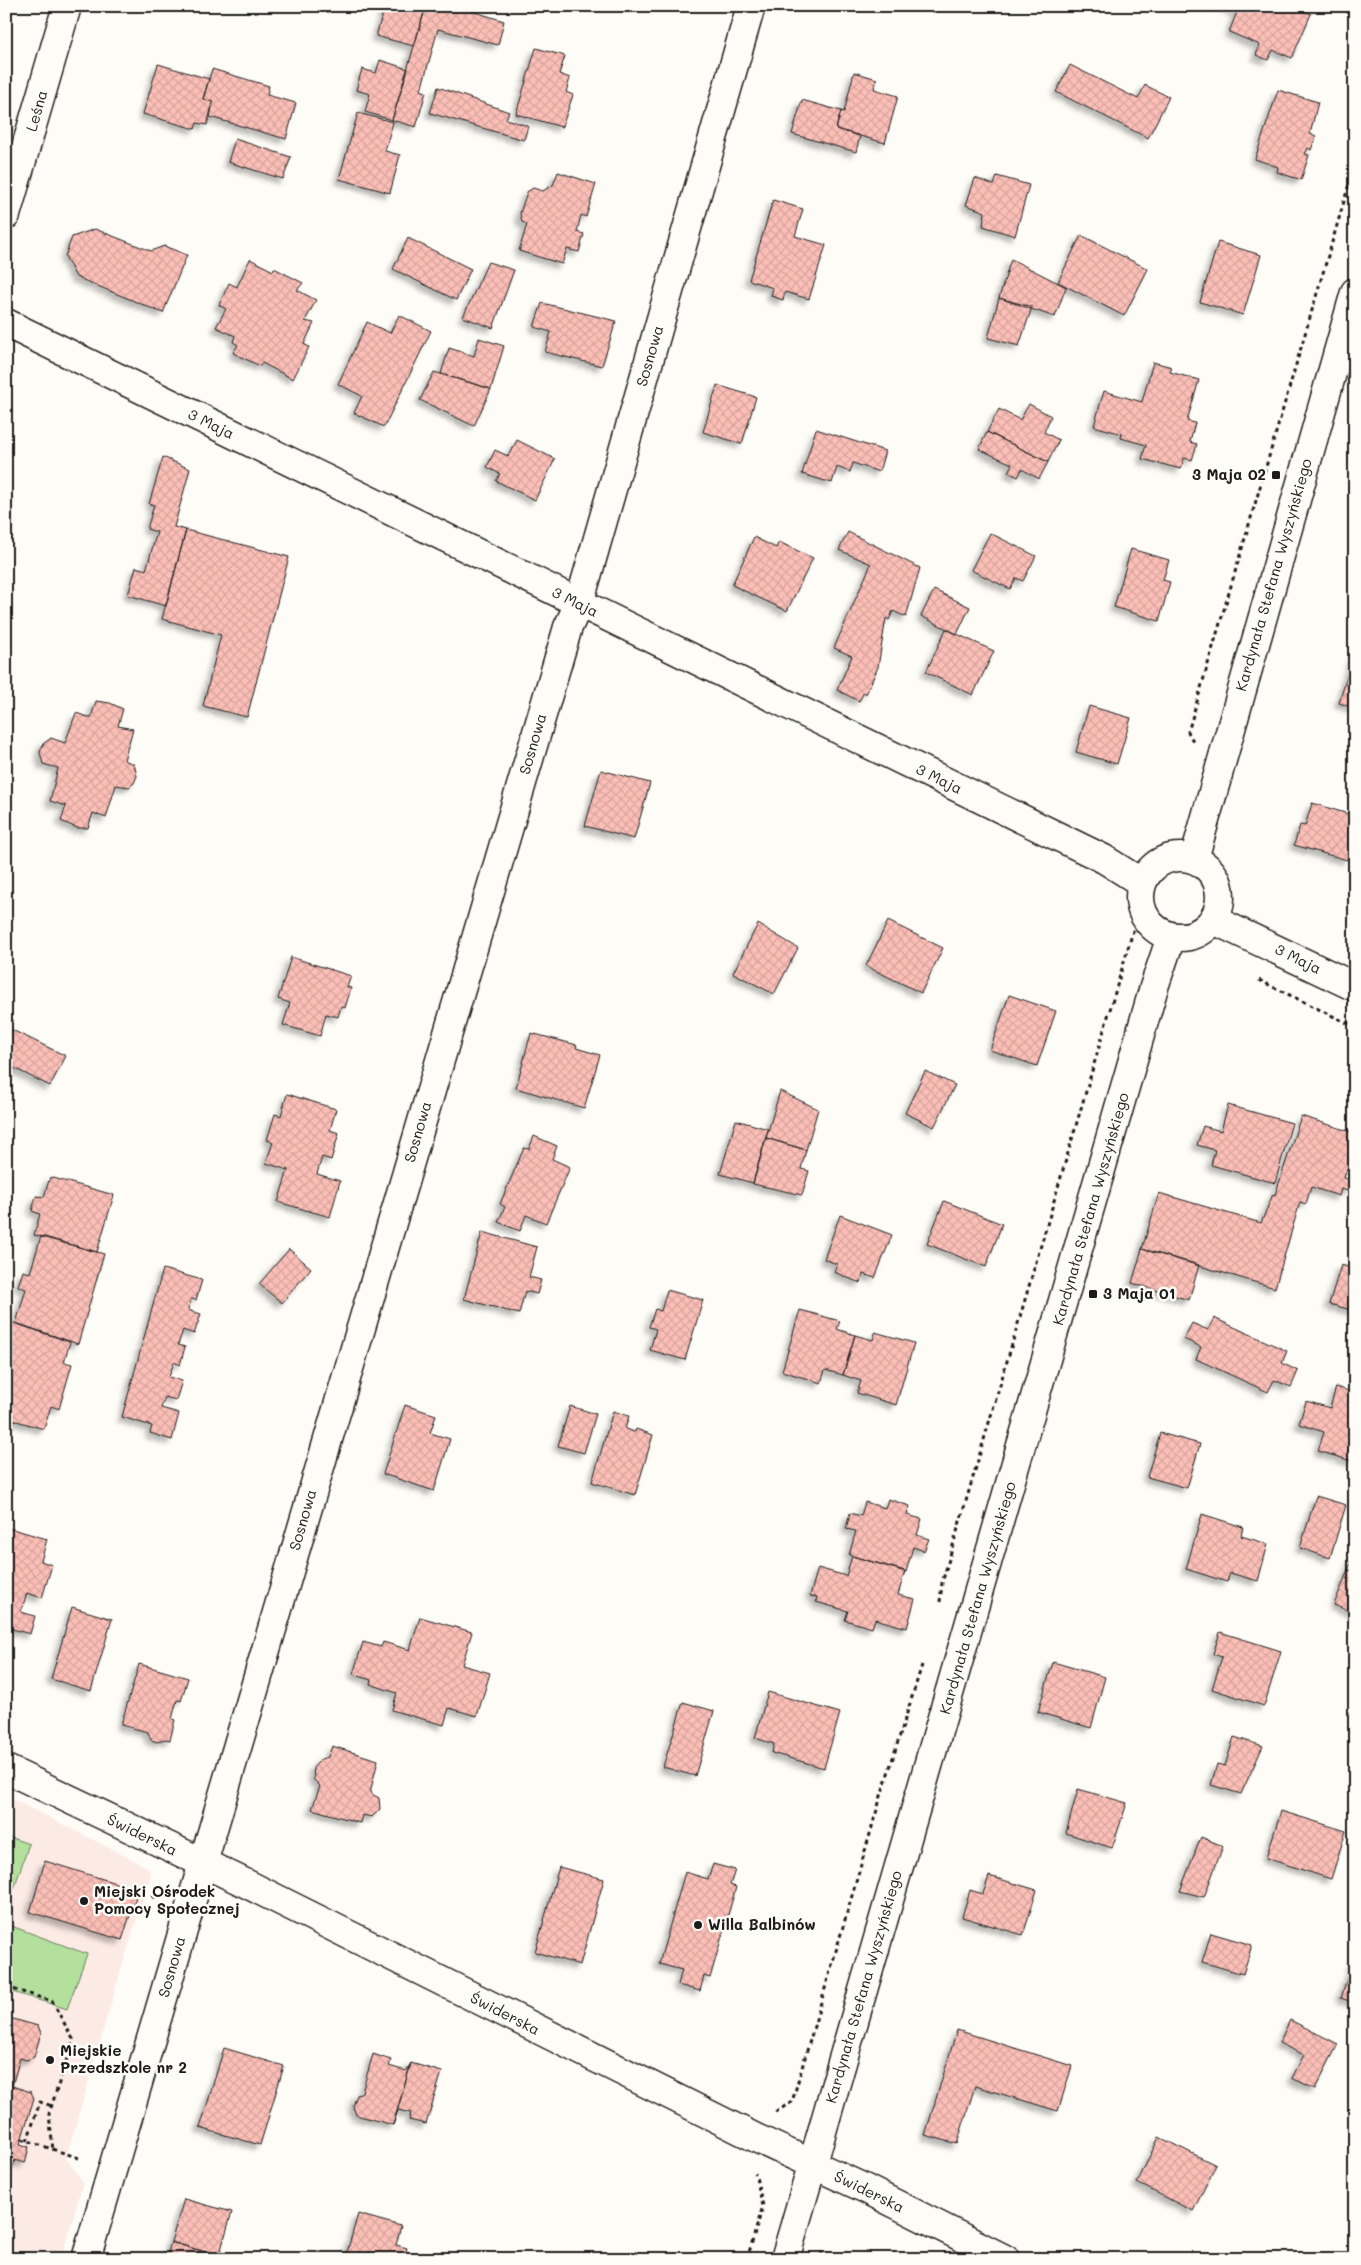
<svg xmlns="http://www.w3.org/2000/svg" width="1361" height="2265" font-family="Mali,sans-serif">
<defs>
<pattern id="building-cross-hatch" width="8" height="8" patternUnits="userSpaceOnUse" patternTransform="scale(1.25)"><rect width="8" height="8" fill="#fbbfb7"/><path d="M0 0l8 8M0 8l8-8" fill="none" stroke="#d7a49d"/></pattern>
<filter id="shadow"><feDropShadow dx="-4.5" dy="4.5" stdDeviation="2.5" flood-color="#0004"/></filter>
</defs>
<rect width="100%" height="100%" fill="#fdfcf7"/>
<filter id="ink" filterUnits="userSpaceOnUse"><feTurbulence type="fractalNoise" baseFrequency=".02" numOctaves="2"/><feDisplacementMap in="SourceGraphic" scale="10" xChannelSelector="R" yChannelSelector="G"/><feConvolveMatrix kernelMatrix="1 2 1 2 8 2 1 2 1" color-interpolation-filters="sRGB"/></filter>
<g filter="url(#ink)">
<!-- built -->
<path fill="#fceae4" d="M6,1796L147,1867L151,1875L122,1966L66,2158L83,2182L61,2259H6Z"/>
<!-- park -->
<path fill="#b4e09e" stroke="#687e5d" d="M6,1836L29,1844L6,1912Z
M6,1924L87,1954L67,2009L6,1990Z"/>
<!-- building -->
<path fill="url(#building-cross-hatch)" stroke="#1c1c1c" filter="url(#shadow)" d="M385,6H426L414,46L376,36Z
M426,6H456L504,21L498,45L438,29L421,90L426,92L416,127L392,120Z
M1224,6H1293L1311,14L1292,58L1273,50L1268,60L1256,55L1260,45L1229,32L1237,12Z
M536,48L565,56L559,74L570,78L566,92L573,95L562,127L516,114Z
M380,60L408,69L392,120L365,112L370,94L356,90L362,69L376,73Z
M158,64L209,79L203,99L213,102L207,125L197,123L195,129L143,114Z
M1070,65L1138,99L1145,85L1169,97L1148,138L1056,92Z
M212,69L269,86L267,95L296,103L286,139L210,117L213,102L203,99Z
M854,72L877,79L874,89L898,96L885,143L836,129L841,111L844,112Z
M438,87L509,112L506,119L528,126L524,140L430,113Z
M1278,90L1318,102L1310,134L1316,136L1311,150L1308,148L1305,154L1309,155L1301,180L1277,172L1278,167L1255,159Z
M802,100L841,111L836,129L860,136L856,152L792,134Z
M358,113L393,122L385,151L400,155L390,193L339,179Z
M235,139L291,157L283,179L228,162Z
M558,172L596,184L586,217L581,215L577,232L584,234L579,252L567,249L562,264L519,251L527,224L522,222L520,213L527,192L533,188L543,191L553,185Z
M997,176L1029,185L1015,236L983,226L985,212L966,205L975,178L994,185Z
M773,200L803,209L795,236L826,245L809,299L785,292L783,300L771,296L773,288L749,280Z
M95,229L151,251L164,246L187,255L163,313L76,277L65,256L72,237Z
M1081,235L1148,269L1124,316L1058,282Z
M408,238L471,269L456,300L393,269Z
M1218,242L1261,255L1243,315L1200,302Z
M250,259L273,271L274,268L303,283L297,290L316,300L305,321L314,323L304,344L309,347L293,379L262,363L260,366L233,353L238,345L233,342L235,336L216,327L226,309L219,305L229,283L237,287Z
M1011,259L1066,287L1055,317L999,298Z
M488,262L514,270L493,328L463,317Z
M999,298L1032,307L1019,346L988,338Z
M542,303L616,321L602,366L545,352L551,332L534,327Z
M399,315L431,331L384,427L354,413L362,396L338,384L367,322L390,333Z
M479,338L504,346L491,389L441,374L449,348L474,356Z
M1153,362L1172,367L1170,372L1199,380L1187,421L1195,423L1190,442L1197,444L1192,460L1184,458L1181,469L1142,459L1146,445L1121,438L1122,434L1094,426L1104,391L1142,402Z
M434,372L491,389L474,426L420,400Z
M717,385L756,397L742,444L703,432Z
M1029,404L1051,416L1044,432L1059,440L1048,462L987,432L999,409L1020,420Z
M816,429L885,451L879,472L853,463L850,472L837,467L832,483L802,474Z
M987,432L1048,462L1039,479L1022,469L1018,477L1008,472L1012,464L979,449Z
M517,440L555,459L535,500L496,481L500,474L487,467L495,450L508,456Z
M163,457L190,469L174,527L186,530L166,606L128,595L136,567L146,570L157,532L147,529L154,505L149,504Z
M186,530L289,557L247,717L203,706L221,635L162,619Z
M848,532L920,568L906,617L893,611L889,620L886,618L878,667L866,694L864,692L859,701L837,690L852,656L834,648L871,564L839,550Z
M990,533L1036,556L1023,581L1016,578L1010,589L971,570Z
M754,537L776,548L779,542L813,558L787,611L732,585Z
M1131,549L1169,560L1163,580L1170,582L1159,621L1114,607Z
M934,590L970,607L957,634L921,616Z
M946,629L994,651L973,695L926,672Z
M1353,656H1355V708L1339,703Z
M96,701L110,703L123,709L118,726L133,729L124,760L134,764L137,776L134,783L129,787L116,785L106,818L93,813L88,828H77L61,821L66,806L50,801L58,768L43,764L40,752L43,744L51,738L65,743L76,713L91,718Z
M1089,706L1131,718L1117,764L1076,752Z
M601,770L650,783L634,839L585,826Z
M1312,803L1355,816V834L1347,860L1294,845L1300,825L1305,826Z
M888,921L943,948L921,993L866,966Z
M758,924L798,948L774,994L733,973Z
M291,957L351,976L347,987L351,988L345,1008L341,1006L338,1017L326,1014L320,1036L283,1025L290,1003L278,999Z
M1009,995L1056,1011L1037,1066L990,1050Z
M6,1027L66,1056L50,1086L6,1064Z
M531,1033L577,1045L576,1048L600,1055L584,1108L516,1088Z
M925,1071L955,1085L934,1127L905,1113Z
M780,1091L818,1109L806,1150L766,1138Z
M287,1094L336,1109L330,1130L339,1133L331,1160L322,1157L317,1174L340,1181L330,1217L278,1202L288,1170L266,1163L273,1142L267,1140L275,1114L281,1116Z
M1228,1105L1292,1123L1275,1183L1211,1165L1215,1150L1197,1145L1203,1126L1221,1131Z
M1301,1116L1355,1133V1145L1344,1178L1351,1180L1348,1191L1341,1189L1339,1196L1311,1187L1306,1204L1300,1202L1275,1288L1142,1249L1159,1193L1261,1223L1273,1194L1275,1195Z
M736,1120L768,1129L753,1183L720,1174Z
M534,1136L557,1146L552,1159L570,1167L546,1223L526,1215L520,1231L498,1222L505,1207L500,1204L524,1148L529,1149Z
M766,1138L806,1150L801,1169L809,1171L802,1195L753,1184Z
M50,1177L114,1195L97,1252L34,1235L40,1214L32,1211L36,1196L44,1197Z
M944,1201L1002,1224L986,1267L927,1244Z
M840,1215L892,1235L875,1278L863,1274L860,1283L834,1272L837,1264L824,1259Z
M482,1232L537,1247L529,1277L541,1280L537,1294L525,1291L519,1314L464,1299Z
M41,1236L104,1254L78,1344L16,1323L26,1289L18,1286L23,1271L30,1273Z
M289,1249L311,1268L282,1303L259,1284Z
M1142,1249L1199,1265L1189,1300L1132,1283Z
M1341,1265L1355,1269V1311L1329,1304Z
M163,1269L202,1280L196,1300L191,1299L188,1310L201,1314L194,1334L183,1330L178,1345L185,1347L180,1365L174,1362L169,1377L182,1381L176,1400L165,1397L161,1408L179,1413L172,1440L150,1433L152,1426L122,1417Z
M667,1290L703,1300L685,1360L650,1350L656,1329L649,1327L655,1309L661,1311Z
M800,1310L840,1321L837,1329L855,1335L843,1375L825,1370L821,1383L782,1371Z
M1214,1318L1287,1351L1282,1363L1298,1371L1291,1387L1274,1380L1268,1392L1196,1359L1201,1347L1184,1339L1192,1323L1208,1330Z
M8,1321L70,1342L64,1362L72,1364L59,1409L51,1406L44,1429L6,1418Z
M875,1332L914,1343L896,1405L857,1393L861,1381L843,1375L855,1335L873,1340Z
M1336,1387L1355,1393V1462L1318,1451L1324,1432L1299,1424L1306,1401L1330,1408Z
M405,1405L436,1415L430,1433L450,1439L434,1491L383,1474Z
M570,1406L596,1414L584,1453L558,1446Z
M613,1411L629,1416L625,1429L635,1432L636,1429L653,1435L635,1495L592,1482Z
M1160,1433L1200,1444L1187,1488L1147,1477Z
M1316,1496L1346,1505L1330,1558L1300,1548Z
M888,1499L910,1506L907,1515L922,1519L917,1535L929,1539L924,1551L913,1547L906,1572L849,1555L856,1531L846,1529L850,1513L861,1516L865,1502L885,1508Z
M1202,1514L1243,1527L1241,1536L1268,1544L1258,1581L1230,1573L1227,1582L1186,1569Z
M9,1528L47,1539L41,1561L52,1565L42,1598L27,1593L21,1612L35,1616L30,1634L9,1628L8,1632L6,1631V1535Z
M1355,1553V1572L1348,1570Z
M852,1556L905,1571L898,1595L915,1599L907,1628L875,1619L872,1628L845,1620L848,1611L816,1602L817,1597L810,1596L818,1568L846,1576Z
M1348,1570L1355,1572V1613L1334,1605Z
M72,1607L112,1619L91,1691L51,1679Z
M420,1617L472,1632L462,1665L490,1673L477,1716L449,1708L444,1725L398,1712L392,1710L397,1693L370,1684L371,1680L353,1674L363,1642L381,1647L383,1642L410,1650Z
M1220,1632L1281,1651L1264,1706L1212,1689L1222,1657L1213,1654Z
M1053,1662L1105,1677L1091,1728L1038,1712Z
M139,1664L188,1678L181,1701L177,1700L172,1719L175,1720L170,1740L164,1739L158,1742L151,1740L148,1732L121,1725Z
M768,1692L840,1713L824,1768L772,1753L774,1744L755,1738Z
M683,1702L714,1711L695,1776L663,1767Z
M1234,1737L1263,1746L1241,1794L1211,1785L1217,1764L1225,1766Z
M332,1746L378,1760L370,1793L379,1798L380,1809L372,1817L362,1815L360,1823L312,1809L320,1786L314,1780L313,1768L321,1759L328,1757Z
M1078,1789L1127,1803L1112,1848L1066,1833Z
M1281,1811L1346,1831L1331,1879L1266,1858Z
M1201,1837L1223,1846L1204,1897L1180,1891Z
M45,1861L138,1890L122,1940L30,1912Z
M713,1864L735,1870L730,1885L736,1887L710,1978L704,1976L700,1991L678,1985L682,1970L659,1964L685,1872L708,1879Z
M559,1867L604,1879L580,1965L535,1952Z
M989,1876L1037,1890L1023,1935L962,1917L970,1890L983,1894Z
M1211,1933L1252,1945L1243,1974L1202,1962Z
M1355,1955V2003L1341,1998Z
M6,2017L38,2026L41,2033L34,2057L27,2060L20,2058L12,2086L31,2092L34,2098L20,2144L29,2147L25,2163L15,2160L6,2191Z
M1290,2020L1338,2044L1315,2089L1292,2078L1304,2055L1279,2043Z
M957,2030L1072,2066L1058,2111L975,2086L957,2144L925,2135Z
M224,2048L284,2066L260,2145L200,2128Z
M373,2054L391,2060L389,2066L406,2071L411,2063L393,2125L356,2115L353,2106L357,2095L362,2092Z
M411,2063L442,2072L426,2124L409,2120L411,2113L398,2110L393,2125Z
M1159,2137L1216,2165L1193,2211L1137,2183Z
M184,2199L232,2212L219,2256L171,2242Z
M358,2214L401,2226L396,2245L407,2248L404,2259H345Z
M171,2242L219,2256L218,2259H166Z"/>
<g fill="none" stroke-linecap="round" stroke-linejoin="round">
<defs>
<path id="street" d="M6,215L67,6
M6,1769L237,1879L758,2139L864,2188L1005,2259
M86,2259L568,627L579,604L751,6"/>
<path id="secondary" d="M6,323L1104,859L1142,883
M1140 897a40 40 0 1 1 80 0a40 40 0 1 1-80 0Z
M1194,859L1355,292
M1214,920L1355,987
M785,2259L1154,987L1171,937"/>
</defs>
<!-- street casing -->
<use href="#street" stroke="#1c1c1c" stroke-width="31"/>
<!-- secondary casing -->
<use href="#secondary" stroke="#1c1c1c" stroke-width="31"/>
<!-- path -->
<path stroke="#1c1c1c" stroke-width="3" stroke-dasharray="4 4" stroke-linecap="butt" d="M1193,741L1188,732L1355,164
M1259,980L1355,1027
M940,1602L942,1583L1133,931L1142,915
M152,1896L159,1899
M6,1987L52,2001L73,2039L49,2114L53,2150
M6,2003L11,1989
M775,2112L792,2102L881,1796L922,1665
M22,2139L82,2159
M27,2141L40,2102L52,2106
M820,2253L824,2254L823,2259
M747,2259L763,2206L755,2173"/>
<!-- street -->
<use href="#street" stroke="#fdfcf7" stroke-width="28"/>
<!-- secondary -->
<use href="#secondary" stroke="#fdfcf7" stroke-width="28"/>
</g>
</g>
<!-- markers -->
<g fill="#1c1c1c" stroke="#fdfcf7" stroke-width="2">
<rect x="1271" y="470" width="10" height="10" rx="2.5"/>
<rect x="1088" y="1289" width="10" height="10" rx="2.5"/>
<circle cx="84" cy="1901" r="5"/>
<circle cx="698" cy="1925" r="5"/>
<circle cx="50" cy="2060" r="5"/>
</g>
<g text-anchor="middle" stroke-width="5" stroke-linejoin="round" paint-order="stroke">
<!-- street labels -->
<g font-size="15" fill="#1c1c1c" stroke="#fdfcf7">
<text transform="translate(37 111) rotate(-74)" y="5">Leśna</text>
<text transform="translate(650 356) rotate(-74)" y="5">Sosnowa</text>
<text transform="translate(211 424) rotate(26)" y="5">3 Maja</text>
<text transform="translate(1274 575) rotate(-74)" y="5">Kardynała Stefana Wyszyńskiego</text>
<text transform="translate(575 602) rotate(26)" y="5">3 Maja</text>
<text transform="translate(533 744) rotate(-74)" y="5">Sosnowa</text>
<text transform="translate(939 779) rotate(26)" y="5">3 Maja</text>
<text transform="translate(1298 959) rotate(26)" y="5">3 Maja</text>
<text transform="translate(418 1132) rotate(-74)" y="5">Sosnowa</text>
<text transform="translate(1091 1209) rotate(-74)" y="5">Kardynała Stefana Wyszyńskiego</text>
<text transform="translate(303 1520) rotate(-74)" y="5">Sosnowa</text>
<text transform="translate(978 1598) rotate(-74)" y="5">Kardynała Stefana Wyszyńskiego</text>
<text transform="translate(142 1835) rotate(26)" y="5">Świderska</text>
<text transform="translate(172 1967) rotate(-74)" y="5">Sosnowa</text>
<text transform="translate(864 1987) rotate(-74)" y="5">Kardynała Stefana Wyszyńskiego</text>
<text transform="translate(505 2014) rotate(27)" y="5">Świderska</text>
<text transform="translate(869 2192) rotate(26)" y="5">Świderska</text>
</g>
<!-- poi labels -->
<g font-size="15" font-weight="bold" fill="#1c1c1c" stroke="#fdfcf7" text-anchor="start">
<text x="1266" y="480" text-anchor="end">3 Maja 02</text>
<text x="1103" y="1299">3 Maja 01</text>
<text x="94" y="1897">Miejski Ośrodek<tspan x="94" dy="17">Pomocy Społecznej</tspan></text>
<text x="708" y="1930">Willa Balbinów</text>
<text x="60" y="2056">Miejskie<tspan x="60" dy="17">Przedszkole nr 2</tspan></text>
</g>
</g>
<!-- margin -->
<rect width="1361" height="2265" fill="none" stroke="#fdfcf7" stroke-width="25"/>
<rect x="12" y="12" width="1336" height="2240" fill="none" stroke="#1c1c1c" stroke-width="2" filter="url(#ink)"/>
</svg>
